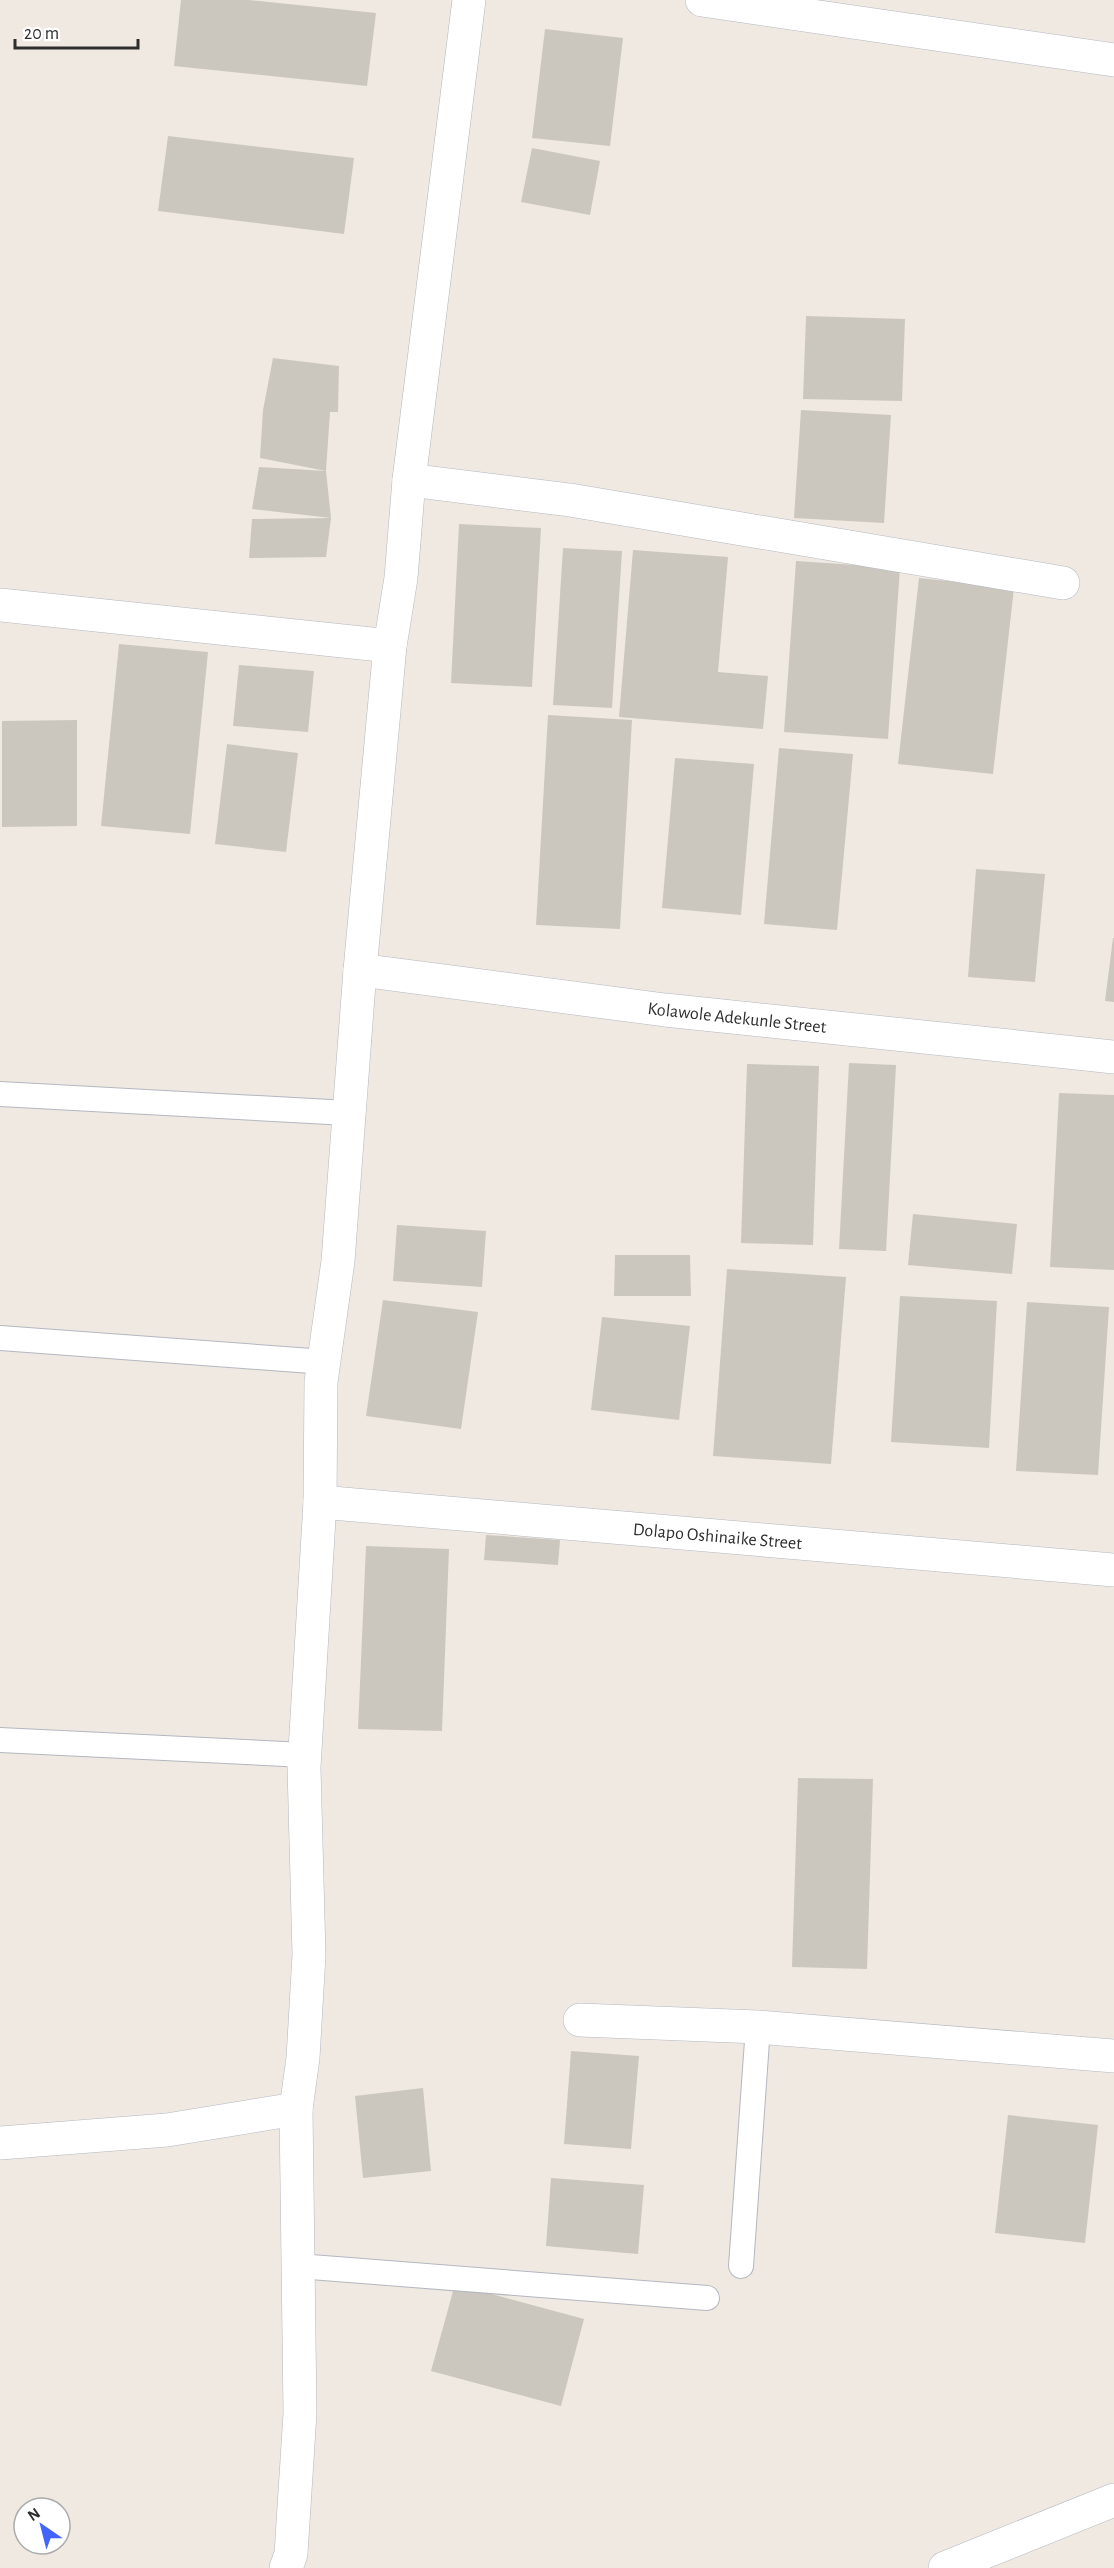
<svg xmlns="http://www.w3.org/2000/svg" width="1114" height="2568" font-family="'Alegreya Sans',sans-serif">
<rect width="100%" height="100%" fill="#efe9e1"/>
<!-- building -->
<path fill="#cbc7bf" d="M181,0H249L376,13L367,86L174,66Z
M545,29L623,38L610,146L532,138Z
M168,136L354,158L344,234L158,211Z
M532,148L600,161L590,215L521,202Z
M806,316L905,319L902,401L803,399Z
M273,358L339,366L338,412H330L326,471L260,458L263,410Z
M801,410L891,415L884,523L794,518Z
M259,467L326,471L331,518L326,557L249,558L252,519L331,518L252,509Z
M459,524L541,528L532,687L451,683Z
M563,548L622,551L612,708L553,705Z
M633,550L728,557L718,672L768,676L763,729L619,717Z
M796,561L900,568L888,739L784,732Z
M919,578L1014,588L993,774L898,764Z
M119,644L208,652L190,834L101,826Z
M239,665L314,671L308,732L233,726Z
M548,715L632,720L620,929L536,925Z
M77,720V826L2,827V721Z
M227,744L298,753L286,852L215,844Z
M779,748L853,754L837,930L764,924Z
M675,758L754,764L741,915L662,908Z
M976,869L1045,874L1035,982L968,977Z
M1113,938H1114V1002L1105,1001Z
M849,1063L896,1065L886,1251L839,1249Z
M747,1064L819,1066L813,1245L741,1243Z
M1059,1093L1114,1095V1270L1050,1267Z
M913,1214L1017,1224L1012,1274L908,1265Z
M397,1225L486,1231L482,1287L393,1281Z
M615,1255H690L691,1296H614Z
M727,1269L846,1277L831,1464L713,1456Z
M900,1296L997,1301L989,1448L891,1442Z
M383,1300L478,1312L461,1429L366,1416Z
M1027,1302L1109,1307L1098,1475L1016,1471Z
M602,1317L690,1326L679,1420L591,1410Z
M486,1535L560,1540L558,1565L484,1560Z
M366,1546L449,1549L442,1731L358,1729Z
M798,1778L873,1779L867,1969L792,1967Z
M571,2051L639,2056L631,2149L564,2144Z
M423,2088L431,2171L363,2178L355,2096Z
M1008,2115L1098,2125L1085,2243L995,2233Z
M551,2178L644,2185L638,2254L546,2246Z
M455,2284L584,2319L561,2406L431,2371Z"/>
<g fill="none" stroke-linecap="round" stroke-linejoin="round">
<defs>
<path id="lane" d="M0,1094L348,1113
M0,1338L325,1362
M0,1740L305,1755
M298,2266L707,2298
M741,2266L758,2027"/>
<g id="street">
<path d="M702,0L1114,60"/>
<path d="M409,480L469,0"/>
<path d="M0,605L390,646"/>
<path id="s1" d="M360,970L665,1010L1114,1057"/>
<path id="s2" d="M320,1502L1114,1570"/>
<path d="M580,2020L758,2027L1114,2056"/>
<path d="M0,2143L167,2130L296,2109L303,2058L309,1955L304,1767L320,1502L321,1382L338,1261L360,970L390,646L401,578L409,480L570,500L1063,583"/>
<path d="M286,2568L291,2554L300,2413L296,2109"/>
<path d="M945,2568L1114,2500"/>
</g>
</defs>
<!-- lane casing -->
<use href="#lane" stroke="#b4b7c1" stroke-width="26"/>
<!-- street casing -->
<use href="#street" stroke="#b4b7c1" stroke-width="34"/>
<!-- lane -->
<use href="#lane" stroke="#fff" stroke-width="24"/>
<!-- street -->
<use href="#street" stroke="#fff" stroke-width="33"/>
</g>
<g text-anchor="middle" stroke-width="4.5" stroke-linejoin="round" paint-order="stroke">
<!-- street labels -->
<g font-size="18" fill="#2e2e2e" stroke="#fff">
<text dy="6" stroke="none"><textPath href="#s1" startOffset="380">Kolawole Adekunle Street</textPath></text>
<text dy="6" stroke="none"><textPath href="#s2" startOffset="399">Dolapo Oshinaike Street</textPath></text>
</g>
</g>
<!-- north arrow -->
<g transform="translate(42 2526) rotate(325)"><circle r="28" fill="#ffffff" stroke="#ababab" stroke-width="1.5"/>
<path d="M0-4.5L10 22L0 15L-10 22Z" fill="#4264fb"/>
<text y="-9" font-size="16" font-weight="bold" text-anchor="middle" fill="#2e2e2e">N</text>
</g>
<!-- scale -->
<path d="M15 39v9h123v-9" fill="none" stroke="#2e2e2e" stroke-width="3"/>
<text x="24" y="39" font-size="18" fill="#2e2e2e" stroke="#ffffff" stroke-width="4.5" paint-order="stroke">20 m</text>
</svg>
